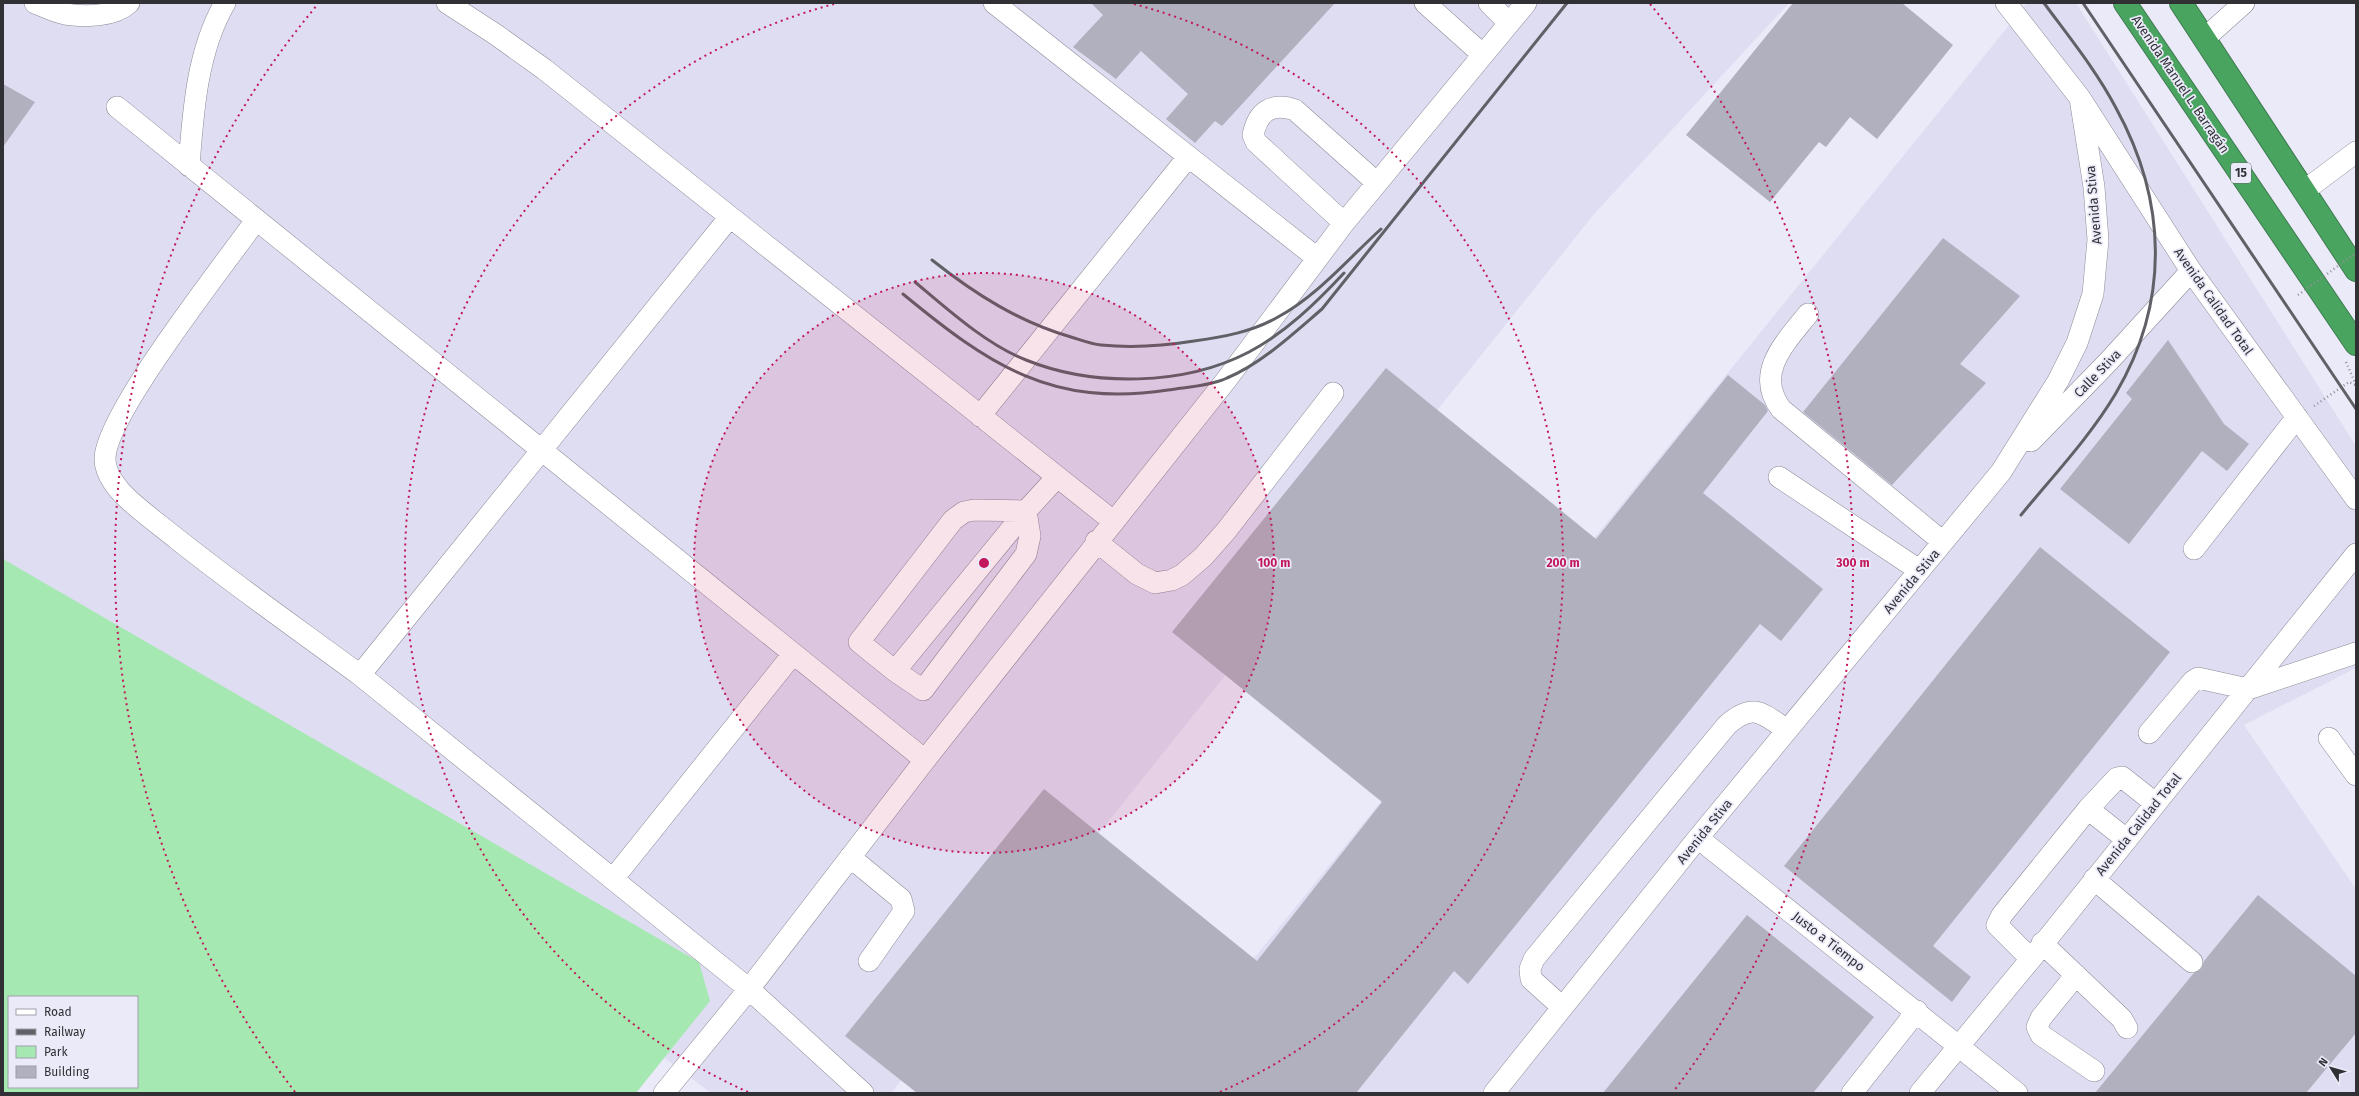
<svg xmlns="http://www.w3.org/2000/svg" width="2359" height="1096" font-family="'Fira Sans',sans-serif">
<rect width="100%" height="100%" fill="#ebeaf9"/>
<!-- built -->
<path fill="#dfddf2" d="M3,3H1789L1595,213L891,1093H711L3,560Z
M2027,3H2076L2356,446V668L2244,725L2356,889V1093H1145Z"/>
<!-- green -->
<path fill="#a6e8b2" fill-rule="evenodd" d="M3,559L699,962L710,1001L636,1093H3ZM9,997H137V1087H9Z"/>
<!-- building -->
<path fill="#b1b0be" d="M1091,3H1335L1222,126L1215,121L1195,143L1166,119L1188,94L1141,51L1116,79L1073,47L1103,15Z
M1793,3H1902L1953,45L1877,139L1850,117L1826,147L1819,142L1770,202L1686,135Z
M3,84L35,102L3,147Z
M1943,238L2020,296L1960,364L1986,383L1892,485L1803,412Z
M2168,340L2224,424L2249,444L2227,471L2202,451L2129,544L2060,489L2132,399L2126,393Z
M1386,368L1596,539L1728,375L1765,405L1768,411L1703,493L1823,589L1781,641L1760,624L1468,984L1454,971L1356,1093H917L845,1036L1044,789L1257,961L1382,802L1172,632Z
M2040,547L2170,652L1933,946L1971,977L1952,1002L1784,866Z
M2258,895L2356,976V1033L2306,1093H2095L2193,974L2201,969L2204,961Z
M1747,915L1874,1017L1813,1093H1603Z"/>
<g fill="none" stroke-linecap="round" stroke-linejoin="round">
<defs>
<path id="minor" d="M35,3C45,7 55,12 65,14C85,17 114,17 129,3
M447,3L495,34L544,69L1113,521
M994,3L1317,258
M1425,3L1482,54
M1489,3L1509,23
M2006,3L2080,98L2191,271L2356,499
M2205,38L2244,3
M117,107L925,760
M189,166C193,112 197,51 225,3
M2304,191L2356,152
M729,218L360,675L749,989L863,1093
M256,220C225,264 105,415 105,459C105,474 118,490 128,499C143,513 161,526 177,539C236,586 299,630 360,675
M1344,223L1256,142L1253,135C1258,111 1272,102 1295,110L1377,183
M1808,314C1785,343 1754,373 1781,409L1943,542
M980,416L1188,157
M2031,441L2109,361L2191,271
M1779,477L1919,570
M1096,541L1137,574L1155,583L1172,580L1182,575L1203,557L1226,531L1333,393
M2194,549L2297,417
M895,671L859,642L953,520L964,512L974,510L1026,511L1030,536L1026,554L923,690L895,671L1026,511L1057,477
M2149,733L2193,681L2198,678L2248,689L2356,653
M2329,738L2356,775
M2088,809L2126,839
M1698,838L2017,1093
M850,857L901,899L904,911L869,961
M613,879L793,654
M2094,879L2192,962
M2042,943L2122,1019L2127,1028
M2031,959L1997,925L2002,915L2088,809L2117,778L2122,777L2155,803
M2076,975L2041,1018L2037,1027L2041,1035L2094,1071
M1562,1007L1531,979L1530,969L1534,959L1727,725C1753,702 1762,713 1787,730
M664,1093L749,989L925,760L1227,379L1344,223L1526,3
M1494,1093L1698,838L2001,472L2058,381L2077,343L2093,294L2098,240L2094,187L2080,98
M1852,1093L1917,1011
M1920,1093L2031,959L2356,554"/>
<path id="highway" d="M2125,3L2356,344
M2181,3L2356,270"/>
</defs>
<!-- minor casing -->
<use href="#minor" stroke="#8c8b98" stroke-width="22"/>
<!-- highway casing -->
<use href="#highway" stroke="#407b51" stroke-width="24"/>
<!-- path -->
<path stroke="#92929c" stroke-width="2.5" stroke-dasharray="1 3" stroke-linecap="butt" d="M2346,362L2356,385
M2314,406L2349,382L2355,385"/>
<!-- minor -->
<use href="#minor" stroke="#fff" stroke-width="21"/>
<!-- highway -->
<use href="#highway" stroke="#49a460" stroke-width="22"/>
<!-- rail -->
<path stroke="#606067" stroke-width="3" d="M2083,3L2356,409
M932,260C975,294 1019,322 1071,337C1081,340 1091,344 1101,345C1132,348 1163,346 1194,341C1223,337 1252,332 1278,317C1317,296 1348,259 1381,229
M915,282C947,309 987,345 1026,360C1093,387 1184,386 1249,352C1285,333 1316,303 1344,273
M903,294C989,365 1052,408 1168,390C1186,387 1210,386 1227,378C1261,364 1294,333 1322,309L1567,3
M2021,515C2053,476 2090,437 2116,393C2170,301 2167,201 2116,108C2096,70 2069,37 2044,3"/>
<!-- path-bridge -->
<path stroke="#92929c" stroke-width="2.5" stroke-dasharray="1 3" stroke-linecap="butt" d="M2298,295L2356,253"/>
</g>
<!-- distance rings -->
<circle cx="984" cy="563" r="290" fill="#c2185b" fill-opacity=".12"/>
<g fill="none" stroke="#c2185b" stroke-width="2" stroke-dasharray="2 4">
<circle cx="984" cy="563" r="290"/>
<path d="M748 1092A579 579 0 0 1 834 4M1134 4A579 579 0 0 1 1220 1092"/>
<path d="M295 1092A869 869 0 0 1 318 4M1650 4A869 869 0 0 1 1673 1092"/>
</g>
<g text-anchor="middle" stroke-width="3.5" stroke-linejoin="round" paint-order="stroke">
<!-- shield labels -->
<rect fill="#ebeaf9" stroke="#686870" stroke-width="1" x="2231" y="163" width="20" height="20" rx="3"/>
<g font-size="12" font-weight="bold" fill="#303035">
<text x="2241" y="177">15</text>
</g>
<!-- street labels -->
<g font-size="13" fill="#303035" stroke="#ebeaf9">
<text transform="translate(2181 84) rotate(56)" y="5">Avenida Manuel L. Barragán</text>
<text transform="translate(2093 205) rotate(-95)" y="5">Avenida Stiva</text>
<text transform="translate(2214 301) rotate(55)" y="5">Avenida Calidad Total</text>
<text transform="translate(2097 373) rotate(-46)" y="5">Calle Stiva</text>
<text transform="translate(1911 581) rotate(-50)" y="5">Avenida Stiva</text>
<text transform="translate(2138 824) rotate(-51)" y="5">Avenida Calidad Total</text>
<text transform="translate(1704 831) rotate(-51)" y="5">Avenida Stiva</text>
<text transform="translate(1829 941) rotate(38)" y="5">Justo a Tiempo</text>
</g>
</g>
<circle cx="984" cy="563" r="6" fill="#c2185b" stroke="#ebeaf9" stroke-width="2"/>
<g font-size="12" text-anchor="middle" font-weight="bold" fill="#c2185b" stroke="#ebeaf9" stroke-width="3.5" stroke-linejoin="round" paint-order="stroke">
<text x="1274" y="567">100 m</text>
<text x="1563" y="567">200 m</text>
<text x="1853" y="567">300 m</text>
</g>
<!-- border -->
<rect width="2359" height="1096" fill="none" stroke="#303035" stroke-width="8"/>
<!-- legend -->
<rect x="8" y="996" width="130" height="92" fill="#ebeaf9" stroke="#a0a0ab"/>
<rect x="16" y="1009" width="20" height="6" fill="#ffffff" stroke="#a0a0ab"/>
<text x="44" y="1016" font-size="12" fill="#303035">Road</text>
<rect x="16" y="1029" width="20" height="6" fill="#606067" stroke="#a0a0ab"/>
<text x="44" y="1036" font-size="12" fill="#303035">Railway</text>
<rect x="16" y="1046" width="20" height="12" fill="#a6e8b2" stroke="#a0a0ab"/>
<text x="44" y="1056" font-size="12" fill="#303035">Park</text>
<rect x="16" y="1066" width="20" height="12" fill="#b1b0be" stroke="#a0a0ab"/>
<text x="44" y="1076" font-size="12" fill="#303035">Building</text>
<!-- north arrow -->
<g transform="translate(2331 1068) rotate(307)" stroke="#ebeaf9" stroke-width="3" paint-order="stroke">
<path d="M0-3L7 15L0 10L-7 15Z" fill="#303035"/>
<text y="-6" font-size="11" font-weight="bold" text-anchor="middle" fill="#303035">N</text>
</g>
</svg>
